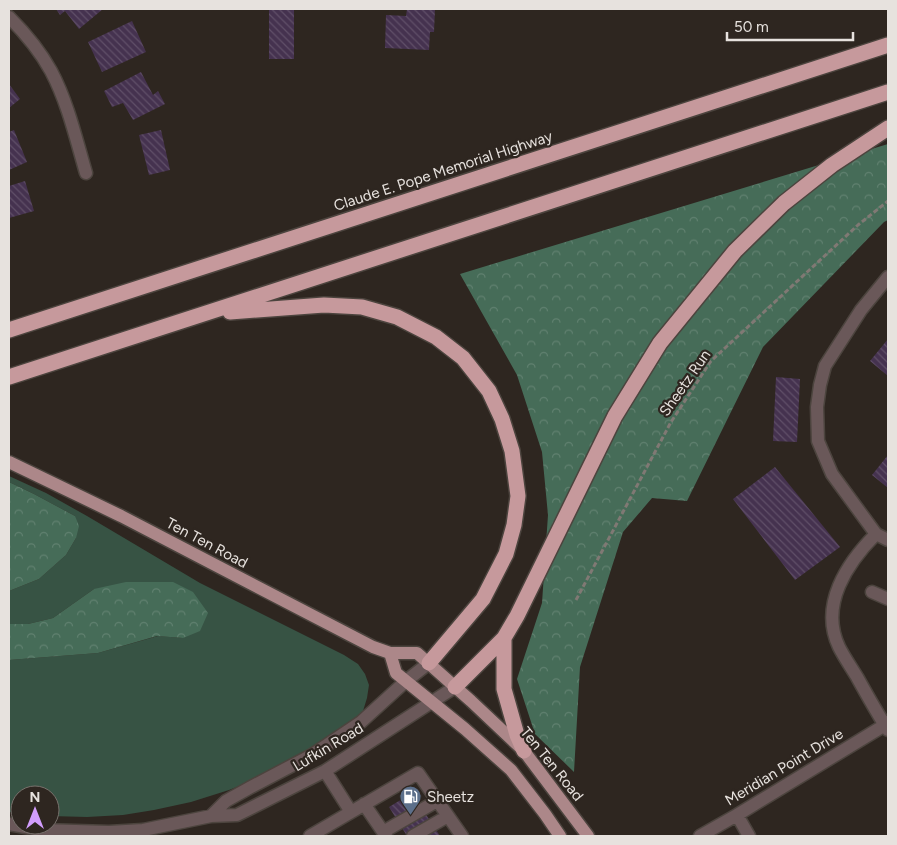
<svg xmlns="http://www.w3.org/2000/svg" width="897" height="845" font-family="Figtree,sans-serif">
<defs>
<pattern id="forest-crowns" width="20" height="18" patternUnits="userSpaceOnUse" patternTransform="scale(1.25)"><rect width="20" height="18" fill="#466c58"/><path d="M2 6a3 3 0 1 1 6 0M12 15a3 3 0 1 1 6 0" fill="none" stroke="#618170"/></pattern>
<pattern id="building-back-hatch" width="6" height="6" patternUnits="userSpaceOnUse" patternTransform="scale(1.25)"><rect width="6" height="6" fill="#45324f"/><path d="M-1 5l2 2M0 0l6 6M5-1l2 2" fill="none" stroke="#604f68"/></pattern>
</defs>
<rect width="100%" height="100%" fill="#2e2620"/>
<!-- grass -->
<path fill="#375344" d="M9,476L46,493L87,516L200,583L344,655L358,664L365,674L369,685L367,698L363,711L352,722L305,754L268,775L229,790L191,802L154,810L123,815L87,817L50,816V795H20V813L9,812V660L98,653L158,636L183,638L94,589L53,618L28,624H9V591L39,579L66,555L76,538L75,516L34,494L9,482Z"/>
<!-- forest -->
<path fill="url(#forest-crowns)" d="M888,144V220L884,222L763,347L687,501L652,498L623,532L580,667L574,772L535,734L517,679L542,603L548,515L542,452L517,375L460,274Z
M9,482L34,494L75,516L79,526L76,538L66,555L39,579L9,591Z
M126,582H173L193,592L208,613L200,631L183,638L157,636L98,653L9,660V624H28L53,618L94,589Z"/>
<!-- building -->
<path fill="url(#building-back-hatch)" d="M56,9H103L79,29L65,11L60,15Z
M269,9H294V59H269Z
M407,9H435L434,32H430L429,50L385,48L386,15L406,16Z
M132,21L146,52L102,72L88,42Z
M141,72L153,95L158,91L165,104L133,120L123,103L112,107L104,91Z
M9,84L20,99L9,108Z
M14,130L27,162L9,170V132Z
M161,130L170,170L149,175L139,135Z
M25,181L34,211L9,218V186Z
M888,339V376L870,361Z
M776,377L800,379L797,442L773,441Z
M888,455V488L872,475Z
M775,467L840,547L795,580L733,499Z
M412,793L440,836H407L389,807Z"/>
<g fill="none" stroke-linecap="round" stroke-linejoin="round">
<defs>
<path id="minor" d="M9,17C25,33 40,51 51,71C68,103 76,139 86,173
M888,277L861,310L825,366L820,385L817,407L818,441L832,474L876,534L888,540
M876,534C847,563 819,605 839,647C844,657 851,667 857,677C867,695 877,713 888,730
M872,592L888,599
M325,771L351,812
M364,804L386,836
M737,815L749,836
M211,816L226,801L251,787L312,755L361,722L406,681L429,663
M9,824L42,830L109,832L143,830L211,816L237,815L325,771L455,687
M383,832L437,801
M310,836L418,773L462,836
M413,836L448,816
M700,836L737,815L885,725L888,722"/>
<path id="major" d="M9,462L121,516L373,647L390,653H417L471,701L524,751L588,836
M390,653L396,673L465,729L511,770L545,814L560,836"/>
<path id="highway" d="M230,312L324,305L362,307L397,317L436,337L463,358L489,391L502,419L512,451L518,496L514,525L506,554L483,599L429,663
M9,330L888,45
M9,377L888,92
M504,638V689L517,735L524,751
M455,687L504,638L517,616L615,416L660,343L735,251L784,203L832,165L888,128"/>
</defs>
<!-- minor casing -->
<use href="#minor" stroke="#4c443e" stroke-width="15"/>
<!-- major casing -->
<use href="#major" stroke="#4c443e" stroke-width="15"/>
<!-- highway casing -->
<use href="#highway" stroke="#4c443e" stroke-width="18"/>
<!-- path -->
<path stroke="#807974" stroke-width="3" stroke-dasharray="5 2.5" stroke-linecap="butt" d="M576,600L671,422L711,361L858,225L888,201"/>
<!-- minor -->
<use href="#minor" stroke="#6a5859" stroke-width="12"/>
<!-- major -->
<use href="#major" stroke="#ac8789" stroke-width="12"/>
<!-- highway -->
<use href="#highway" stroke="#c6999c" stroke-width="15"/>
</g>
<!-- icons -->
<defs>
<symbol id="fuel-pin" viewBox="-11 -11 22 30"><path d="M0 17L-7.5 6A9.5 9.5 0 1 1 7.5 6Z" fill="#5c6f8a" stroke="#2e2620"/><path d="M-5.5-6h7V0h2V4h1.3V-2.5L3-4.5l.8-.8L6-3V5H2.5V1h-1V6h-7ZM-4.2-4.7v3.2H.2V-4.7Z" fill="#fff"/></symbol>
</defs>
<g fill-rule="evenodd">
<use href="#fuel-pin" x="398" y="784" width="25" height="34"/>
</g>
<g text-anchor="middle" stroke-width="4.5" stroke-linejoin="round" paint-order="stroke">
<!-- street labels -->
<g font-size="15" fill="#e7e2de" stroke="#2e2620">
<text transform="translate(443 171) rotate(-18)" y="5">Claude E. Pope Memorial Highway</text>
<text transform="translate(685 383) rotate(-55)" y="5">Sheetz Run</text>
<text transform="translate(207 543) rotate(28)" y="5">Ten Ten Road</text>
<text transform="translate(328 747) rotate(-31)" y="5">Lufkin Road</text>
<text transform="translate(552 764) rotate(51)" y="5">Ten Ten Road</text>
<text transform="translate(784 767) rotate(-31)" y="5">Meridian Point Drive</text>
</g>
<!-- poi labels -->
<g font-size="15" fill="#e7e2de" stroke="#2e2620" text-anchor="start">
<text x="427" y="802">Sheetz</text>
</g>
</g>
<!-- border -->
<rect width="897" height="845" fill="none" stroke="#e7e2de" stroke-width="20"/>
<!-- north arrow -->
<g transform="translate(35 810)"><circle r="24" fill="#2e2620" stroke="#78716c"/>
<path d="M0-4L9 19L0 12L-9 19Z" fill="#d29dfd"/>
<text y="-8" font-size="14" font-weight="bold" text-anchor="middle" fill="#e7e2de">N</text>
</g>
<!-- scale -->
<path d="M727 32v8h126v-8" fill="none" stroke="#e7e2de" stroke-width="2.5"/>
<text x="734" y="32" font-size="15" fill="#e7e2de" stroke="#2e2620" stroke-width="4" paint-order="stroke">50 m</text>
</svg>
